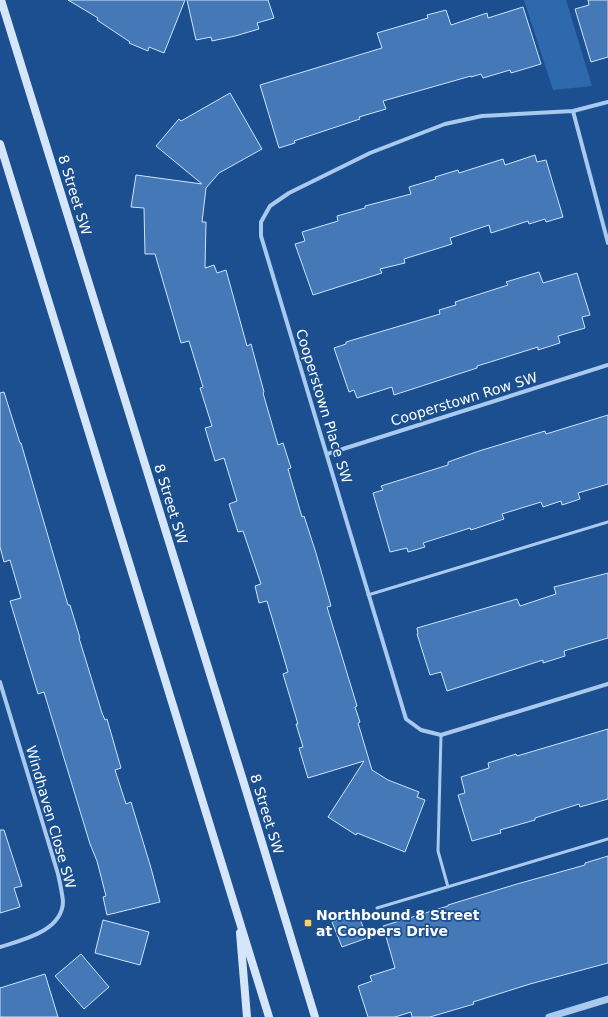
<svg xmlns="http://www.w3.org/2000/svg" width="608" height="1017" font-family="'DejaVu Sans',sans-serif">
<rect width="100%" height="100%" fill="#1b4f8f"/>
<!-- green -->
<path fill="#2e69ad" d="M524,0H566L592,86L553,90Z"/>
<!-- building -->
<path fill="#4478b7" stroke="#cfe3fa" d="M68,0H185L164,53L149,47L148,51L129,43L130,42L97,20L98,18Z
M187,0H268L274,18L257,23L259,29L235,36L212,41L211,37L196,40Z
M588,0H608V57L591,62L575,9L589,5Z
M523,7L541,64L511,73L510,70L483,78L481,74L471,77V76L383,101L386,109L359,117L360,119L294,141L295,143L279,148L260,85L382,48L377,33L428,18L427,15L446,10L451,25L487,13L488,18Z
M230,93L262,149L219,173L206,188L202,222H206L205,268L214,265L217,273L226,270L247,346L251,344L264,392L263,393L278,445L283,443L291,468L288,469L302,517L304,516L316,553L331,606L327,607L357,706L355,707L360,722L358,723L372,770L388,780L419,792L417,797L425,800L405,852L357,833L356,835L328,817L364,761L308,778L299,748L303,747L296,724H298L283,674L288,672L267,601L259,603L255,586L261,584L243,531L238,532L229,504L237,501L224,458L215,461L205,428L212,426L200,388L203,387L189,341L181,343L155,254H145L144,208L131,207L136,175L202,184L156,146L179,119L181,121Z
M535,155L537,162L546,160L563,217L546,222L545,219L529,224L528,221L491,233L489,225L450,238L452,244L404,259L405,263L380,269L382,273L313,295L295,244L305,241L302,232L338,221L337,216L365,208V206L411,194L409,187L436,179L435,177L458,170L459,173L503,159L505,165Z
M539,272L543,283L577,273L590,315L582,317L585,328L558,336L560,343L538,350V347L487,363L477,366V368L394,395L392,387L357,398L354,390L349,392L334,348L346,344V342L440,314L439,310L456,305L455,302L508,285L506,282Z
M4,392L20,443H21L68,605H70L80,638H79L102,713L105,720L107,719L121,768L115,770L126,804L131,802L151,868L160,902L107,915L103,897L106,896L97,861L90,844L44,692L38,694L10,601L21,598L10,560L4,562L0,547V393Z
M608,415V484L578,493L580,499L562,505L561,501L543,507L541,502L502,514L504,519L471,530L470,528L423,543L425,547L408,552L407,548L390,552L373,493L383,490L381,486L448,465V462L479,451L545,431L546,434Z
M608,573V638L564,651L565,656L543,663V660L447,691L441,672L430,675L417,634H418L417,628L517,599L520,606L556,594L554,587Z
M608,729V799L580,807L579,804L535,818V820L500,830L501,833L472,841L458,795L465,793L461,777L489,768L488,763L516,754L517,756Z
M0,830H4L22,886L14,888L20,907L0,913Z
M608,856V963L530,984L473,1002L474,1004L430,1017H412L411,1012L395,1017H368L358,986L372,981L370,976L395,968L383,926L448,906V905L517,884L585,865V863Z
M358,913L367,938L342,947L332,922Z
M103,920L149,932L140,965L95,953Z
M81,954L109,987L84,1009L55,976Z
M45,974L58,1017H0V988Z"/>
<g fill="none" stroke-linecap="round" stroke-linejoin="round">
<!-- service -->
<path stroke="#a9c9ee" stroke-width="3" d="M368,595L608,522
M441,735L438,851L448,887
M377,908L608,839"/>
<!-- minor -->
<path stroke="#a9c9ee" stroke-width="4" d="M608,102L573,111L482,116L445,124L370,153L289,193L270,206L261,222V236L406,719L421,730L441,735L608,684
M573,111L608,243
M327,454L608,365
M0,682L58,874C60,883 62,892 63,901C63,931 22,940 0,947"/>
<!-- tertiary -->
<path stroke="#a9c9ee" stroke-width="7" d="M549,1017L608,999"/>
<!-- secondary -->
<path stroke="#d6e6fa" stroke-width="8" d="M1,0L246,790L315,1017
M0,144L269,1017
M240,933L247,1017"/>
</g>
<!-- markers -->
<rect fill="#ffd166" stroke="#1b4f8f" stroke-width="1.5" x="304" y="919" width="8" height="8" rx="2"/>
<g text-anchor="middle" stroke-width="3.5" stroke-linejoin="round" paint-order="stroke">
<!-- street labels -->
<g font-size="14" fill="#fff" stroke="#1b4f8f">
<text transform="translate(75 195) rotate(73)" y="5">8 Street SW</text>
<text transform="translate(464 399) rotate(-17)" y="5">Cooperstown Row SW</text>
<text transform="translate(324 406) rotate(73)" y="5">Cooperstown Place SW</text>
<text transform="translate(171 504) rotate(73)" y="5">8 Street SW</text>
<text transform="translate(267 814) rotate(73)" y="5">8 Street SW</text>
<text transform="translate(51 817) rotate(74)" y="5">Windhaven Close SW</text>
</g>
<!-- poi labels -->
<g font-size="14" font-weight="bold" fill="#fff" stroke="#1b4f8f" text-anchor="start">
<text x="316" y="920">Northbound 8 Street<tspan x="316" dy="16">at Coopers Drive</tspan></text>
</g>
</g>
</svg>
